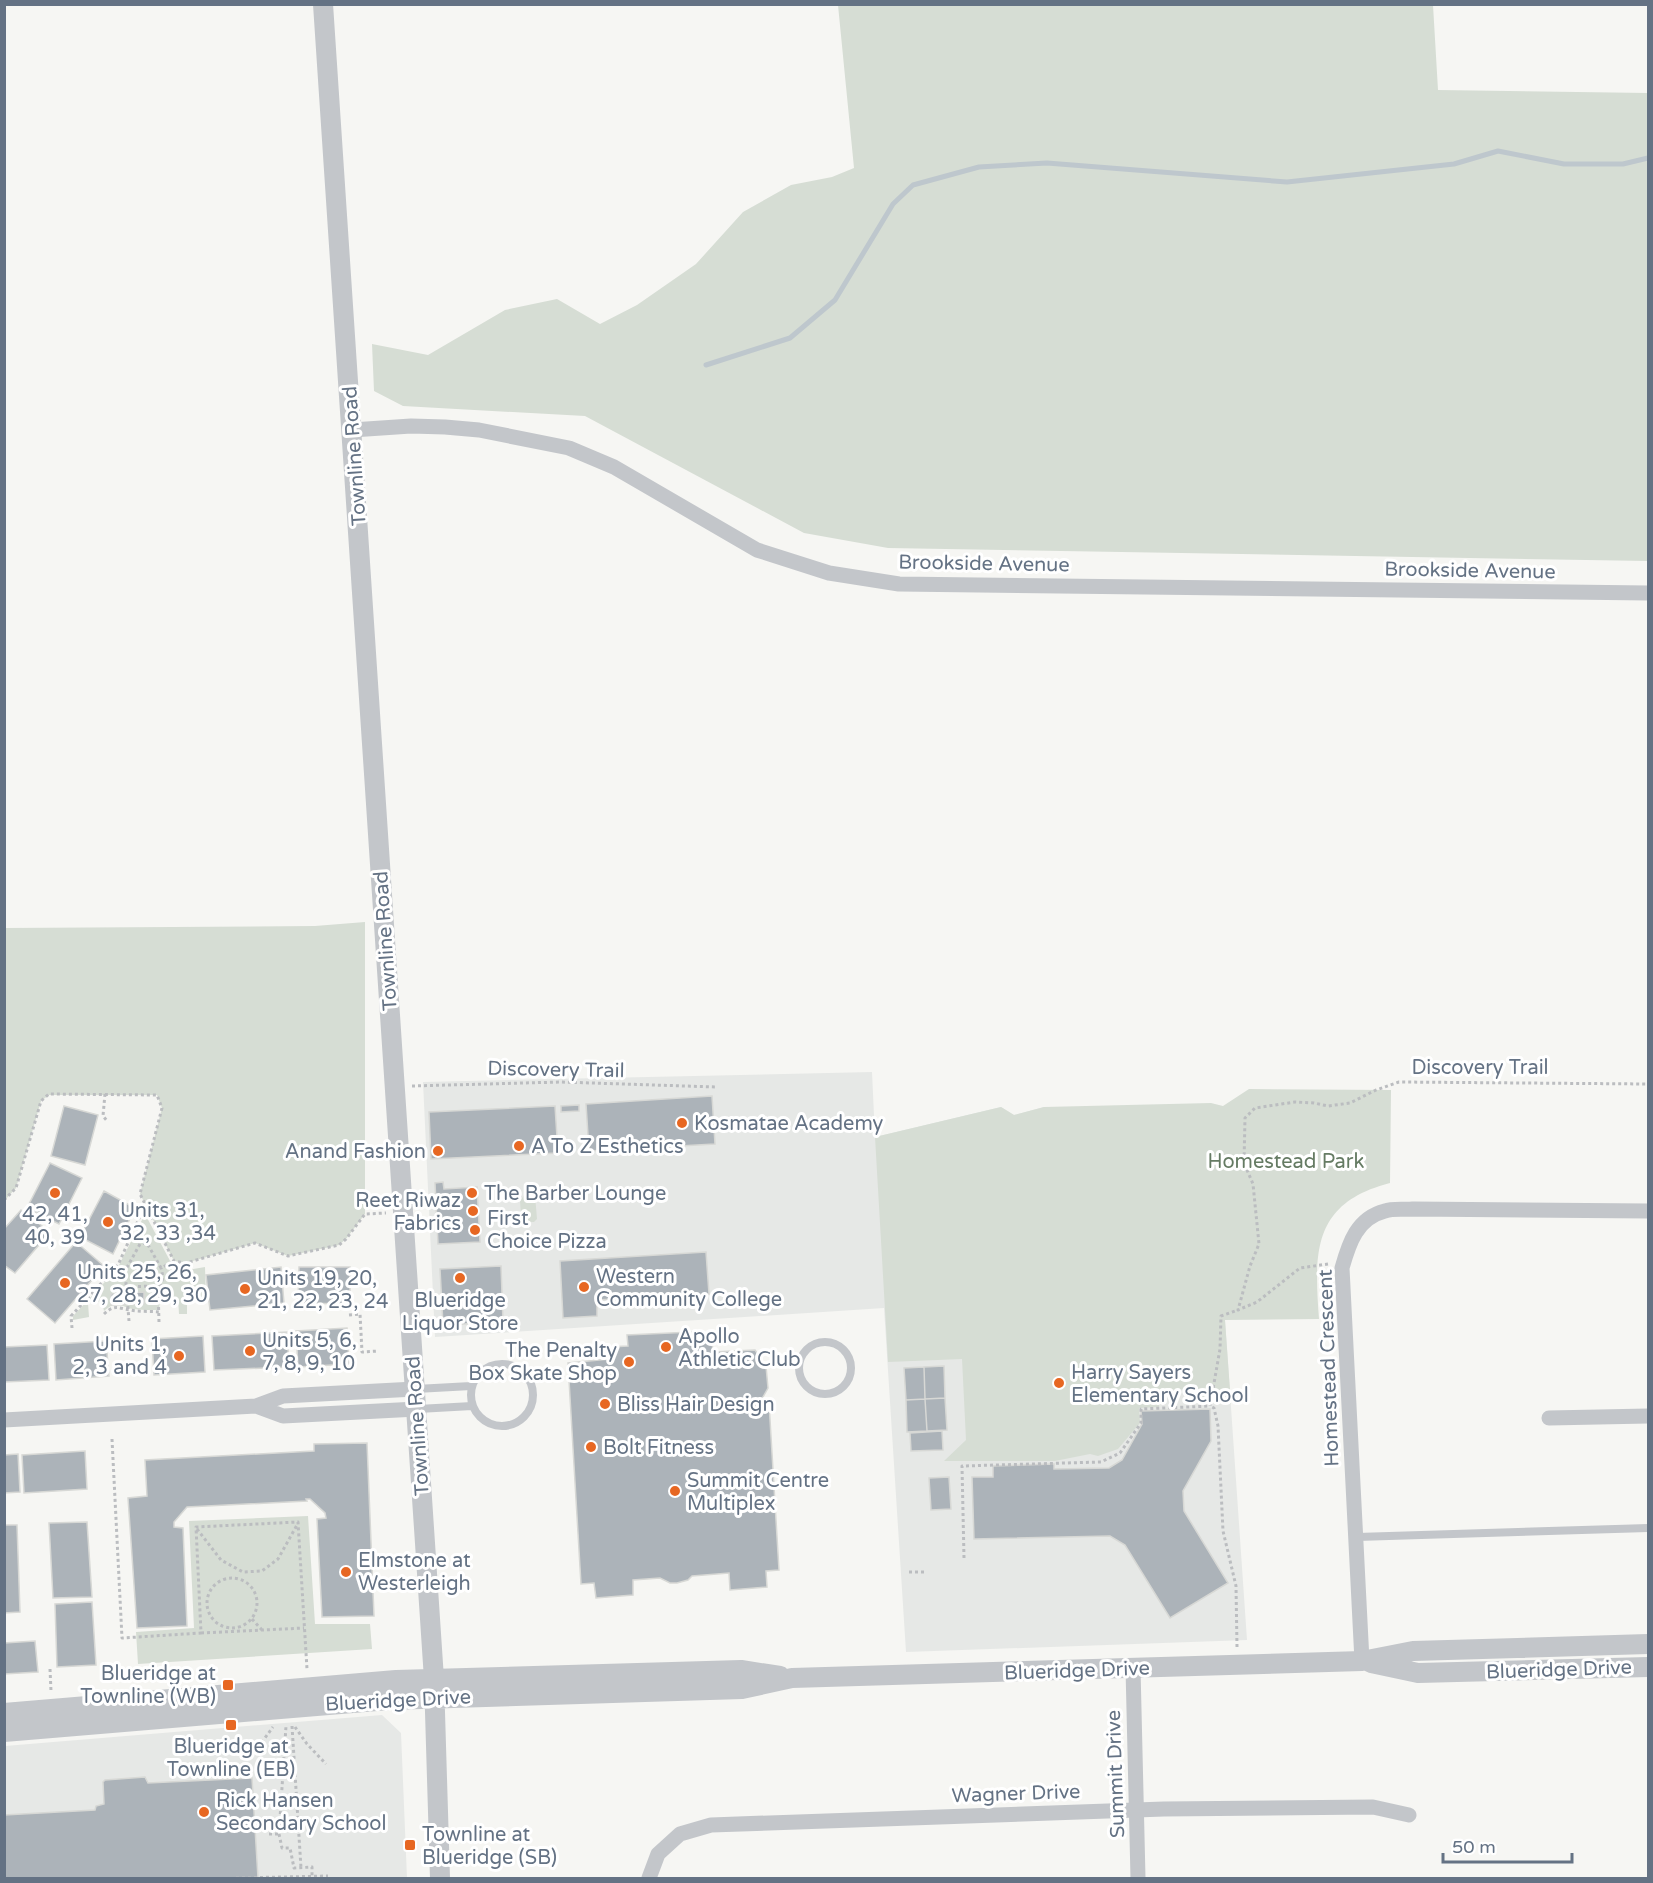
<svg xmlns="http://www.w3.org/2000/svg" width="1653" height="1883" font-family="'Varela Round',sans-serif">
<rect width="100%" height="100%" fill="#f6f6f3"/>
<!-- built -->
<path fill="#e6e8e6" d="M872,1072L875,1137L1001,1107L1014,1115L1044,1107L1225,1320L1247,1640L906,1652L884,1308L435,1337L423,1082Z
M382,1715L401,1733L407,1878H5V1746Z"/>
<!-- green -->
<path fill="#d6ddd4" d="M838,5H1433L1438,90L1648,93V561L888,548L804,533L585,416L403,406L374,391L372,344L428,355L505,310L557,299L600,324L637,305L696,264L743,212L791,185L832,177L854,168Z
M365,922V1214L346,1239L339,1245L288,1256L255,1243L186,1263L174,1261L140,1194L162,1108L157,1095H49L41,1101L16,1188L5,1200V928L315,926Z
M1249,1089L1391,1090L1390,1183C1313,1203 1314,1251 1319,1319L1225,1320L1231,1404L1221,1396L1202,1397L1201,1389L1159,1390V1407L1139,1408L1140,1423L1118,1449L1098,1456L1090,1454L1055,1461H944L966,1440L962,1359L888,1362L875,1137L1001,1107L1014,1115L1044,1107L1211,1103L1223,1106Z
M525,1194L535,1195L537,1219L534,1222C520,1222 521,1212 520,1201Z
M145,1214L176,1272L205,1267L206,1298L187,1299V1314H179L178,1298H160L159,1310C150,1310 141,1310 133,1309C120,1307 118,1299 104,1311L102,1301L88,1303L89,1317L73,1320V1316L117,1269Z
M308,1516L315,1624H370L372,1649L138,1664L136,1632L194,1628L189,1521Z"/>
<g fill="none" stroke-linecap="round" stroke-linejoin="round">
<!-- stream -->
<path stroke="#bec7cd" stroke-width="5" d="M706,365L790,338L835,300L893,204L913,185L979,167L1047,163L1287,182L1454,164L1498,151L1564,164H1623L1648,158"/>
</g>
<!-- building -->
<path fill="#acb3b9" stroke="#d7d8d5" stroke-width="1.5" d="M712,1096L715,1144L589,1151L586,1104Z
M579,1105V1111L561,1112V1106Z
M64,1106L98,1115L85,1165L51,1156Z
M555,1106L558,1153L431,1159L429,1112Z
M50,1163L82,1178L59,1224L27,1208Z
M443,1182L444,1189L477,1187L480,1242L438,1244L435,1183Z
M104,1191L135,1208L113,1254L80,1237Z
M21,1210L50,1232L15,1273L4,1265V1229Z
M76,1242L104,1266L55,1323L27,1299Z
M706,1252L709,1294L597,1300V1316L563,1318L560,1261Z
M501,1266L503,1322L443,1325L440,1269Z
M281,1267L284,1303L210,1310L206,1275Z
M299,1267H350V1304L298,1303Z
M144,1292V1304L111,1305V1294Z
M347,1328L349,1364L298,1367L296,1331Z
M287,1332L289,1367L214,1370L212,1336Z
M692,1332V1342L712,1341L713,1352L755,1350L766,1366L768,1388L759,1404L769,1403L779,1570L766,1571L767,1587L730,1590L729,1573L692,1576L688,1580L677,1583H670L660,1578L633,1580V1595L596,1598L594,1583L581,1584L568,1363L609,1359V1347L628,1346L627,1335Z
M203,1336L205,1372L154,1375L152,1339Z
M106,1341L109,1376L56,1380L54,1344Z
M47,1345L49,1380L4,1382V1347Z
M944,1366L945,1398L925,1399L924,1367Z
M924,1367L925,1399L906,1400L904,1368Z
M945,1398L947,1430L927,1431L925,1399Z
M925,1399L927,1431L907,1432L906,1400Z
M1210,1409L1211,1441L1183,1491L1184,1511L1228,1583L1170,1618L1125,1545L1110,1536L974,1539L972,1477H993V1466L1054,1464V1469L1109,1468L1122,1460L1142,1424L1141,1411Z
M942,1431L943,1450L911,1451L910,1433Z
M367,1443L374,1616L322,1617L317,1519L326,1518L325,1513L310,1499H306L307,1501L187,1507L174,1522V1527L183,1528L187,1626L137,1628L128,1498L147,1496L145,1460L314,1451V1444Z
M85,1451L87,1489L24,1493L22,1455Z
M18,1454L20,1492L4,1493V1455Z
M949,1477L951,1509L931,1510L929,1478Z
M87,1522L92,1597L53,1598L49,1523Z
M4,1525H17L20,1612L4,1613Z
M92,1602L96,1665L57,1667L55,1604Z
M35,1641L38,1672L4,1674V1643Z
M145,1777L148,1783L252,1778L258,1878H4V1815L95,1810L96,1806L104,1804L103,1782L105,1780Z"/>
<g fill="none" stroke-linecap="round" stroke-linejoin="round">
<!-- path -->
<path stroke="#bbbdc0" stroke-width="3" stroke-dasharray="3 3" stroke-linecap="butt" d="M412,1086L561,1082L716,1087
M105,1094L103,1116L108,1122
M4,1200L16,1188L41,1101L49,1094L157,1095L162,1108L140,1194L174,1261L186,1263L255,1243L288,1256L339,1245L346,1239L365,1214L386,1213
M1328,1264L1300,1268L1257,1302L1238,1310L1250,1266L1259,1244L1253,1184L1244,1163L1245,1118L1255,1108L1295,1102L1314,1103L1328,1106L1350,1103L1376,1090L1399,1082L1648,1084
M126,1287L154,1286L158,1288
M104,1314C115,1304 117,1308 130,1310C139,1312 150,1311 159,1312
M349,1315L360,1314L362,1352L378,1351
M129,1321L125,1271L140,1244L147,1243L161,1268L174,1261
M159,1322L158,1288C164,1281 163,1276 161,1268
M72,1328L71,1316L118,1265L141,1214
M112,1439L122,1638L201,1633L196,1527L298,1522L307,1669
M197,1529L221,1560L243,1572L262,1571L278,1559L297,1525
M964,1558L962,1466L1101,1462L1120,1453L1141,1423V1409L1210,1406
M909,1572H927
M207 1603a25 25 0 1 1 50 0a25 25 0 1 1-50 0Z
M252,1619L262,1630
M201,1633L304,1628
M1237,1647L1236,1586L1223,1531L1218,1426L1214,1408L1210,1406L1220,1349L1221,1316L1238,1310
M50,1669L51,1691
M292,1726L301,1868
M295,1727L307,1744L326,1764
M251,1757L273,1727
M269,1834H279L286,1726
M279,1834L282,1848H290L294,1868L312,1867V1877
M236,1878L328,1876"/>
<!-- service -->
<path stroke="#c3c6ca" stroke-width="8" d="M799 1368a26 26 0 1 1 52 0a26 26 0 1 1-52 0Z
M471 1395a31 31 0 1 1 62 0a31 31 0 1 1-62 0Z
M416,1389L471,1386
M418,1409L472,1406
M1357,1537L1648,1528"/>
<!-- minor -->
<path stroke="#c3c6ca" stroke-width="15" d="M352,430L411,426L445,427L479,430L569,448L614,467L757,550L829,573L899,584L1648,593
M256,1406L283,1416L417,1409
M1549,1418L1648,1416
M4,1420L256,1406L283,1396L415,1389
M1362,1661L1342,1268C1349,1243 1357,1218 1385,1211C1393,1208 1405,1210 1413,1209L1648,1211
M1133,1668L1138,1878
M649,1878L658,1854L680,1834L711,1825L1164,1809L1373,1807L1409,1815"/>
<!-- tertiary -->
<path stroke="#c3c6ca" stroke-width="20" d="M323,4L434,1679L440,1878
M1371,1663L1418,1673L1648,1667
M4,1713L396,1680L741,1670L780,1676
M4,1732L389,1700L742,1689L792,1678L1362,1661L1413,1651L1648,1644"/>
</g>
<!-- markers -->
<g fill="#e76722" stroke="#fff" stroke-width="2">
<circle cx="682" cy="1123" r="6"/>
<circle cx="519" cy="1146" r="6"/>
<circle cx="438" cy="1151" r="6"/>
<circle cx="55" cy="1193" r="6"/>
<circle cx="472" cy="1193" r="6"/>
<circle cx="473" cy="1211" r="6"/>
<circle cx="108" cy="1222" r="6"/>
<circle cx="475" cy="1230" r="6"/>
<circle cx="460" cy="1278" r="6"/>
<circle cx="65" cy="1283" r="6"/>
<circle cx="584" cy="1287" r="6"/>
<circle cx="245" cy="1289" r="6"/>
<circle cx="666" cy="1347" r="6"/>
<circle cx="250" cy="1351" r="6"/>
<circle cx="179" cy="1356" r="6"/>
<circle cx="629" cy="1362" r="6"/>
<circle cx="1059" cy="1383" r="6"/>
<circle cx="605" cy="1404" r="6"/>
<circle cx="591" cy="1447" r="6"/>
<circle cx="675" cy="1491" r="6"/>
<circle cx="346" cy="1572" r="6"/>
<rect x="222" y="1679" width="12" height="12" rx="3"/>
<rect x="225" y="1719" width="12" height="12" rx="3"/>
<circle cx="204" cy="1812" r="6"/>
<rect x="404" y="1839" width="12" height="12" rx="3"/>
</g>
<g text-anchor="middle" stroke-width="6" stroke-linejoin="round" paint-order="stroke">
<!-- street labels -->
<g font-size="20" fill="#647284" stroke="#fff">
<text transform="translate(354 456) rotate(-94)" y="7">Townline Road</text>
<text transform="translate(984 563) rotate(1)" y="7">Brookside Avenue</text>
<text transform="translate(1470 570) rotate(1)" y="7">Brookside Avenue</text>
<text transform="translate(385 941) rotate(-94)" y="7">Townline Road</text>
<text x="1480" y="1074">Discovery Trail</text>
<text transform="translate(556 1069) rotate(1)" y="7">Discovery Trail</text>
<text transform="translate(1328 1368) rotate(-92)" y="7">Homestead Crescent</text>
<text transform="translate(417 1426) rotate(-94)" y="7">Townline Road</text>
<text transform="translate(1559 1669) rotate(-2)" y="7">Blueridge Drive</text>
<text transform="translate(1077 1670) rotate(-2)" y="7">Blueridge Drive</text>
<text transform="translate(398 1700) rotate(-3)" y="7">Blueridge Drive</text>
<text transform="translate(1115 1774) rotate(-92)" y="7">Summit Drive</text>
<text transform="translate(1016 1793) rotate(-2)" y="7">Wagner Drive</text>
</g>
<!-- poi labels -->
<g font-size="20" fill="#647284" stroke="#fff" text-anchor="start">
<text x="694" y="1130">Kosmatae Academy</text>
<text x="531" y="1153">A To Z Esthetics</text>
<text x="426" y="1158" text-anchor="end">Anand Fashion</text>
<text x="484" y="1200">The Barber Lounge</text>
<text x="461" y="1207" text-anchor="end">Reet Riwaz<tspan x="461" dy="23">Fabrics</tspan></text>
<text x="120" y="1217">Units 31,<tspan x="120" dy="23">32, 33 ,34</tspan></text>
<text x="55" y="1221" text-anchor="middle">42, 41,<tspan x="55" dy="23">40, 39</tspan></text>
<text x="487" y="1225">First<tspan x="487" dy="23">Choice Pizza</tspan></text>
<text x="77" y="1279">Units 25, 26,<tspan x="77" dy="23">27, 28, 29, 30</tspan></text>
<text x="596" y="1283">Western<tspan x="596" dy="23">Community College</tspan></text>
<text x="257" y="1285">Units 19, 20,<tspan x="257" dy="23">21, 22, 23, 24</tspan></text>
<text x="460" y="1307" text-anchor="middle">Blueridge<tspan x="460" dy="23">Liquor Store</tspan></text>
<text x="678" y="1343">Apollo<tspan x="678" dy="23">Athletic Club</tspan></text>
<text x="262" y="1347">Units 5, 6,<tspan x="262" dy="23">7, 8, 9, 10</tspan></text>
<text x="167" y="1351" text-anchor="end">Units 1,<tspan x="167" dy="23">2, 3 and 4</tspan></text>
<text x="617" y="1357" text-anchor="end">The Penalty<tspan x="617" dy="23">Box Skate Shop</tspan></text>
<text x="1071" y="1379">Harry Sayers<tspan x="1071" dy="23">Elementary School</tspan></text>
<text x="617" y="1411">Bliss Hair Design</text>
<text x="603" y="1454">Bolt Fitness</text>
<text x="687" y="1487">Summit Centre<tspan x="687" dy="23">Multiplex</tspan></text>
<text x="358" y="1567">Elmstone at<tspan x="358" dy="23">Westerleigh</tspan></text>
<text x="216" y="1680" text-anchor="end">Blueridge at<tspan x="216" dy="23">Townline (WB)</tspan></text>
<text x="231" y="1753" text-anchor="middle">Blueridge at<tspan x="231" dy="23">Townline (EB)</tspan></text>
<text x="216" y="1807">Rick Hansen<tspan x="216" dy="23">Secondary School</tspan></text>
<text x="422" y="1841">Townline at<tspan x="422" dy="23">Blueridge (SB)</tspan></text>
</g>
<!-- park labels -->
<g font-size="20" fill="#657b63" stroke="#fff">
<text x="1286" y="1168">Homestead Park</text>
</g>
</g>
<!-- border -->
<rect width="1653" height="1883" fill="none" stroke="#647284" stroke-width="12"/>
<!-- scale -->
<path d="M1443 1853v9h129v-9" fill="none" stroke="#647284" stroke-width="3"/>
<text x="1452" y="1853" font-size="18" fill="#647284" stroke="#ffffff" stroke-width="4.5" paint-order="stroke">50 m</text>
</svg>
